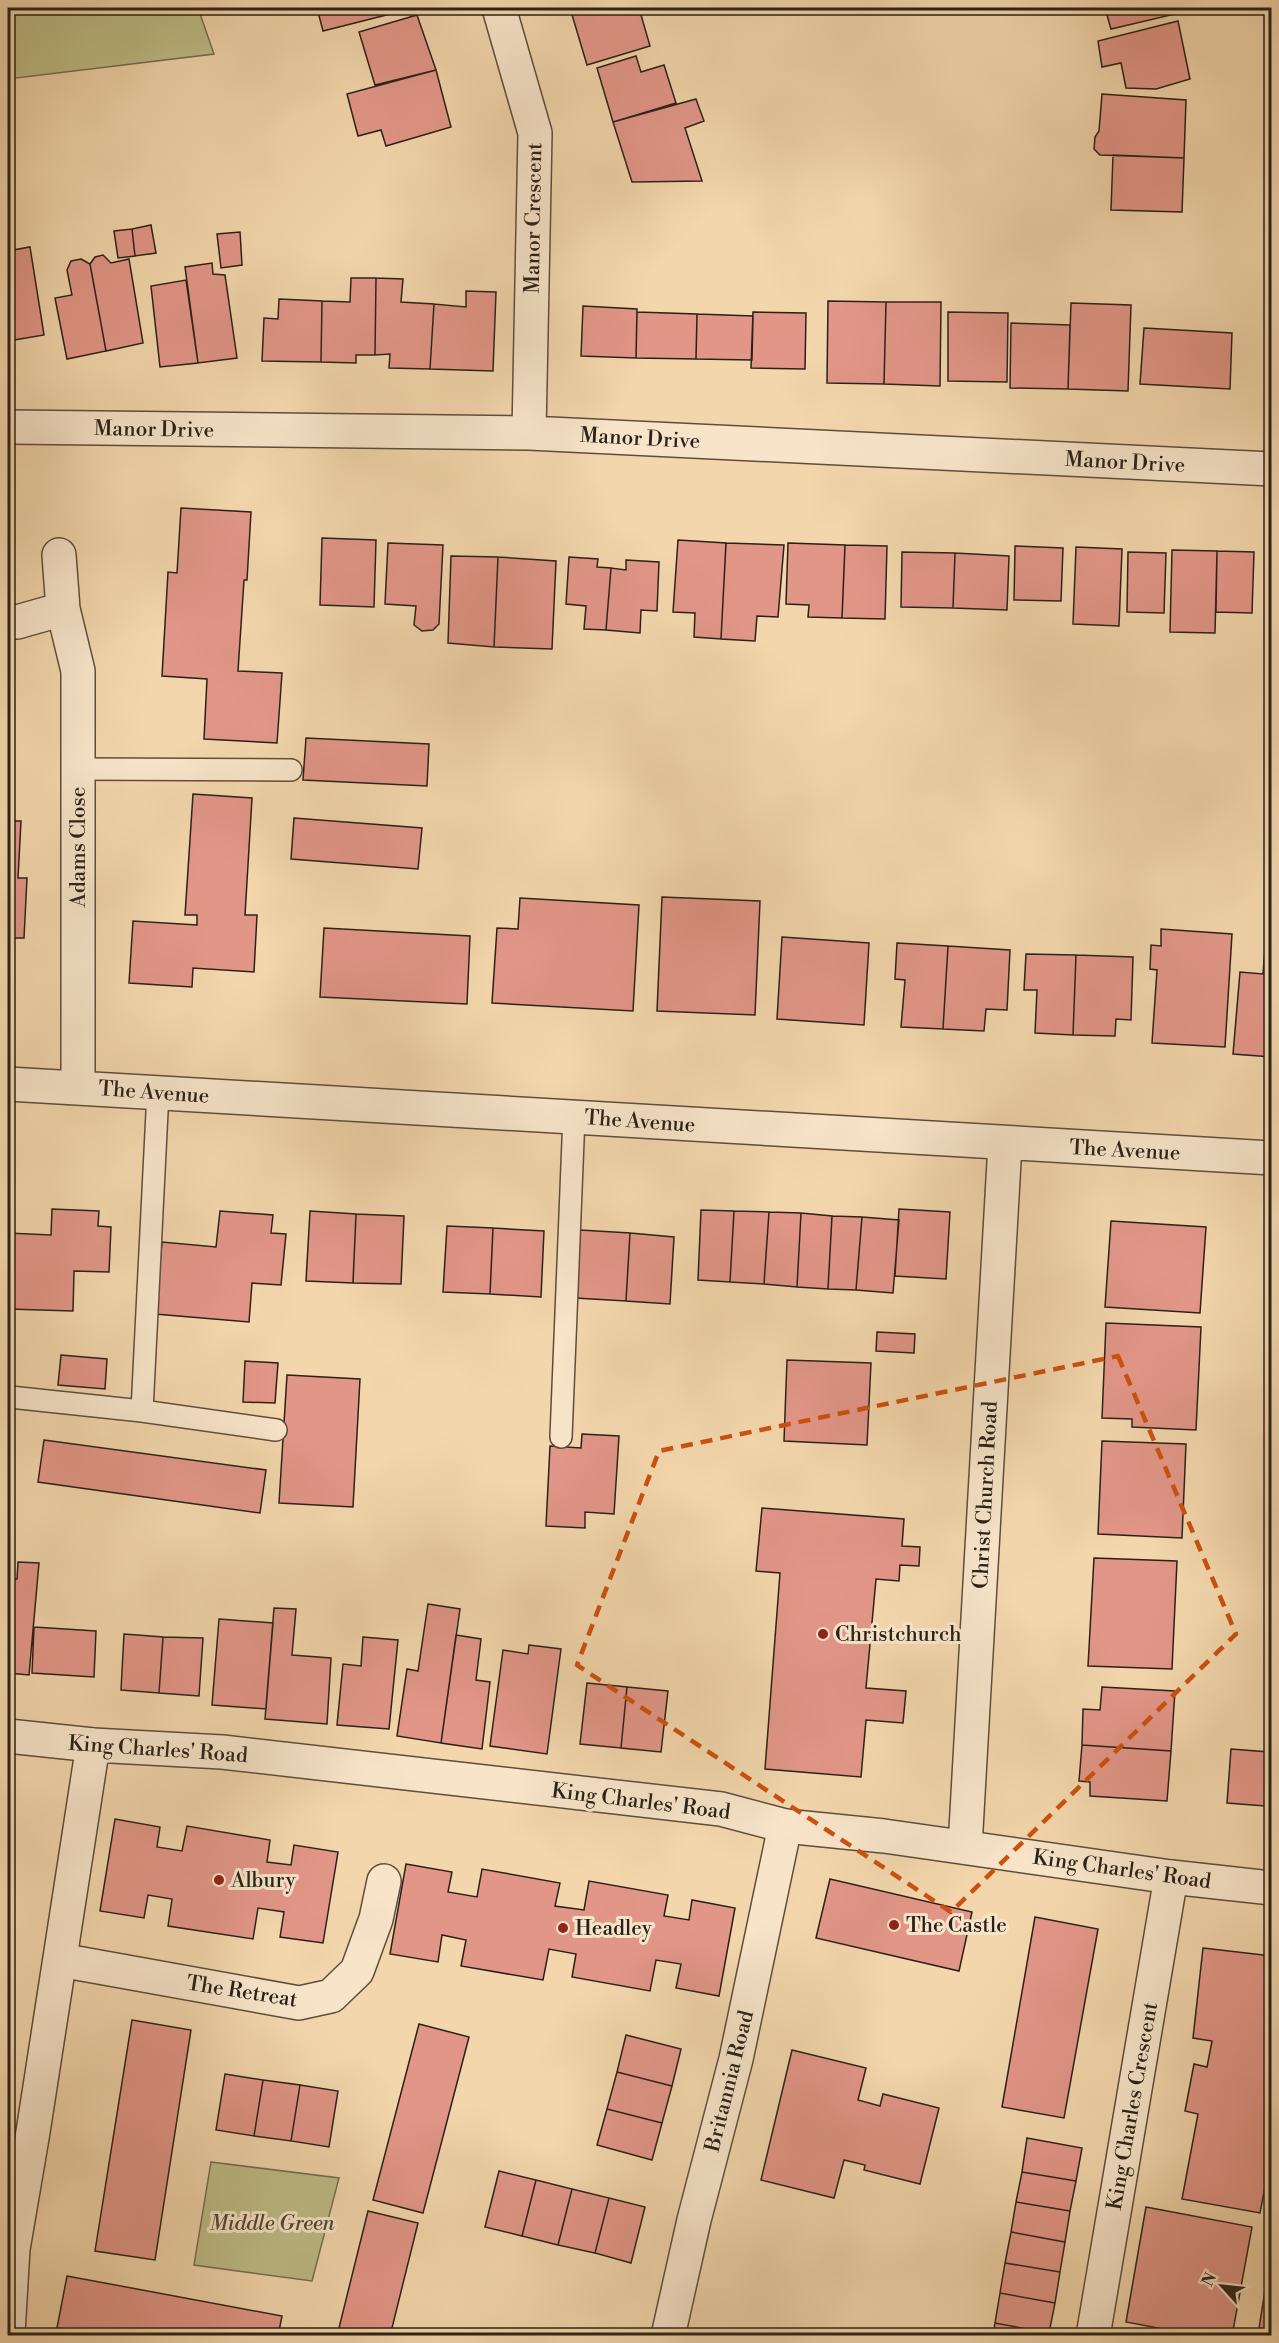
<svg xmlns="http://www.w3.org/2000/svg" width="1279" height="2343" font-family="'Libre Bodoni',serif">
<rect width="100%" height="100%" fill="#f3d6ac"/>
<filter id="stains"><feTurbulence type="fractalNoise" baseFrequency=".00333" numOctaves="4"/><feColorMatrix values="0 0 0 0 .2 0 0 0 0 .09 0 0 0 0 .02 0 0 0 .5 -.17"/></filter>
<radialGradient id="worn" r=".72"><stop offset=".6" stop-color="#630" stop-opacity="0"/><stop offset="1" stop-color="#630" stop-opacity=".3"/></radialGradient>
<!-- green -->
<path fill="#bebd87" stroke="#746f50" stroke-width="1.5" d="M8,8H198L214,54L8,79Z
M211,2162L339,2178L312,2281L194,2265Z"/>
<!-- building -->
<path fill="#e29688" stroke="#2a2118" stroke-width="1.5" d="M317,8H414L323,31Z
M570,8H639L650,46L587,65Z
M1105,8H1174L1175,14L1111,29Z
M417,15L436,70L375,85L359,32Z
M1178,21L1190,79L1156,89L1126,88L1121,63L1102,67L1098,41Z
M636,56L641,72L664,65L676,103L613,122L597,68Z
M436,70L451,127L386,146L381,130L358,136L347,94Z
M1102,94L1186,100L1184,158L1100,155L1094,149L1095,137L1099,131Z
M696,99L704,121L685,128L702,181L632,182L613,122Z
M1113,155L1184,158L1182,212L1111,210Z
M151,225L156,253L135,256L132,229Z
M132,229L135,256L118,258L114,231Z
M240,232L242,265L221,268L217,234Z
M30,247L44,335L8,341V251Z
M103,255L111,263L129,259L143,343L106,351L90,264L95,257Z
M81,259L90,264L106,351L67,359L55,298L72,295L67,270L71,261Z
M212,263L213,274L225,275L237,358L198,363L185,267Z
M351,278H376L375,355H356V363L321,362L322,301L350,302Z
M376,278L403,279L401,302L434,304L430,369L389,368L390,354L375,355Z
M186,280L198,363L160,367L151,286Z
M466,291L496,292L493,371L430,369L434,304L466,307Z
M279,299L322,301L321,362L262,361L264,318L278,319Z
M828,301L886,302L884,384L827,383Z
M886,302H941L940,386L884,384Z
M1071,303L1131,305L1128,391L1068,389Z
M583,306L637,309L636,358L581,356Z
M637,312L697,314L696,359L636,358Z
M753,312L806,313L805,369L751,368Z
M948,312L1008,313L1007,382L948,381Z
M697,314L753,316L752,360L696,359Z
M1011,323L1070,325L1068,389L1010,388Z
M1144,328L1232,333L1230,389L1140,384Z
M181,508L251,512L247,580H244L238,671L282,673L277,743L204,739L207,679L162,676L168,572L177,573Z
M322,538L376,540L374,607L320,605Z
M678,540L726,543L721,639L694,637L695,613L673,612Z
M388,543L443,545L439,624L433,630L422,631L414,625L416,606L385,604Z
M726,543L784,545L778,617L757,616L755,641L721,639Z
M788,543L845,545L842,618L808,617L809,605L786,604Z
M845,545L887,546L885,619L842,618Z
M1015,546L1063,548L1061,601L1014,600Z
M1076,547L1122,549L1119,626L1073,624Z
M1172,550L1217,551L1215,633L1170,632Z
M1217,551L1254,552L1252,613L1216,612Z
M902,552L955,553L953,608L901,607Z
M1128,552L1166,553L1164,613L1127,612Z
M955,553L1009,556L1007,610L953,608Z
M451,556L498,557L494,647L448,643Z
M498,557L556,561L552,649L494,647Z
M569,557L598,559L597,567L611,568L606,630L584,629L586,606L566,604Z
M626,560L659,562L657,611L641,610L640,633L606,630L611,568L626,570Z
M306,738L429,744L427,786L303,780Z
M193,794L252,798L245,915H257L254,972L193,968L192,987L129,983L133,921L197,925V915H185Z
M294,818L422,828L418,869L291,859Z
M8,821H21L18,878H27L24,938H8Z
M662,897L760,901L755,1015L657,1011Z
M520,898L639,905L633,1011L492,1003L497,928L518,929Z
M324,928L470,936L467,1004L320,997Z
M1161,929L1232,934L1225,1047L1152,1043L1157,970L1150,969L1151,945L1161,946Z
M1266,936H1272V1057L1233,1054L1240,972L1263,974Z
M782,937L869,943L864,1025L777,1019Z
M897,943L948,946L943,1029L901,1027L905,980L895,979Z
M948,946L1010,950L1007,1010L986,1009L984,1031L943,1029Z
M1026,954L1076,955L1073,1035L1035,1033L1037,990H1024Z
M1076,955L1133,957L1131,1020L1116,1019L1115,1036L1073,1035Z
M52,1209L99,1211L98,1226L111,1227L109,1272L74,1271L73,1311L8,1309V1233L51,1235Z
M899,1209L950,1212L946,1279L895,1276Z
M701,1210L734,1211L730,1282L698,1280Z
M220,1211L273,1215L271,1233L286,1234L281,1285L252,1283L249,1322L155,1314L162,1242L216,1247Z
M310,1211L356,1214L353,1283L306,1281Z
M734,1211L769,1212L764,1284L730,1282Z
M769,1212L801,1213L797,1287L764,1284Z
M801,1213L832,1216L828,1289L797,1287Z
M356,1214L404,1216L401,1284L353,1283Z
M832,1216L862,1217L856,1290L828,1289Z
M862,1217L899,1220L893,1293L856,1290Z
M1111,1221L1206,1227L1200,1313L1105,1307Z
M447,1226L493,1228L490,1294L443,1292Z
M493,1228L544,1231L541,1297L490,1294Z
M580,1230L630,1233L626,1301L575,1298Z
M630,1233L674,1237L670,1304L626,1301Z
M1106,1323L1201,1327L1196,1430L1132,1427V1419L1102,1418Z
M877,1332L915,1334L914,1353L876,1351Z
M61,1355L107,1359L105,1389L58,1385Z
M787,1360L871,1363L867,1445L784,1441Z
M245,1361L278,1363L275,1403L243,1402Z
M287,1375L360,1379L353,1507L279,1503Z
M582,1434L619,1436L614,1514L585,1512V1528L546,1526L550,1446L581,1448Z
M44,1440L266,1470L260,1513L38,1482Z
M1102,1441L1186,1444L1182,1538L1098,1534Z
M762,1508L904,1519L902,1546L920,1547L919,1566L900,1565L899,1581L876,1579L866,1688L906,1691L903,1723L866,1720L861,1777L765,1769L780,1573L756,1571Z
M1094,1558L1177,1561L1172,1669L1088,1666Z
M18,1562L39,1563L29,1675L8,1673V1579H17Z
M428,1604L460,1609L441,1743L397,1736L407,1669L418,1671Z
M274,1608L296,1609L292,1655L331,1658L327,1724L265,1719Z
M219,1619L273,1623L266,1709L212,1705Z
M34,1627L96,1631L94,1677L32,1673Z
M124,1634L163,1637L159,1693L121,1690Z
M456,1635L481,1639L476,1680L490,1682L482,1749L441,1743Z
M163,1637L203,1638L199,1696L159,1693Z
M363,1637L398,1640L389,1729L337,1725L343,1664L361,1666Z
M529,1645L561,1649L547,1754L490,1746L503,1650L528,1654Z
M587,1683L627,1687L621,1748L580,1744Z
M627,1687L668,1691L661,1752L621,1748Z
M1102,1687L1175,1691L1171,1751L1082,1745L1083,1709L1100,1710Z
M1272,1733V1807L1265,1806Z
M1082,1745L1171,1751L1167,1801L1090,1796V1782L1079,1781Z
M1231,1749L1269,1752L1265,1806L1227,1803Z
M115,1819L160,1827L157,1847L182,1851L187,1826L270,1840L267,1862L291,1865L294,1845L338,1852L323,1943L280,1937L284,1912L258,1908L253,1939L168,1926L172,1899L148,1895L144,1918L100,1911Z
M406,1864L452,1872L448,1892L477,1897L482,1869L560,1883L555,1906L584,1910L589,1881L668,1895L664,1916L689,1920L692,1900L735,1908L719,1996L676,1988L681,1964L656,1960L650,1991L572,1977L576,1954L549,1949L543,1980L461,1966L466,1940L442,1935L438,1962L390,1954Z
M830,1879L972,1912L959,1971L816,1938Z
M1035,1917L1098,1929L1064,2118L1002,2107Z
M1203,1948L1272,1956V2151L1260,2213L1182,2199L1198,2114L1185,2111L1194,2064L1207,2067L1212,2041L1193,2038Z
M132,2020L191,2030L155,2260L95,2251Z
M419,2024L469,2037L423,2213L373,2200Z
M626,2035L681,2049L672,2086L617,2072Z
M792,2050L866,2068L858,2100L880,2106L883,2094L939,2108L920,2184L864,2170L865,2165L844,2160L834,2198L761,2180Z
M617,2072L672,2086L662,2123L607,2109Z
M225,2074L263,2080L254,2136L216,2130Z
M263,2080L300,2085L291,2141L254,2136Z
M300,2085L338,2091L329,2147L291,2141Z
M607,2109L662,2123L652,2160L597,2145Z
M1027,2138L1082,2148L1076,2181L1022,2172Z
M499,2171L536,2180L522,2236L485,2227Z
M1022,2172L1076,2181L1070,2211L1016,2202Z
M536,2180L572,2189L558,2245L522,2236Z
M572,2189L609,2198L595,2253L558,2245Z
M609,2198L645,2207L631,2263L595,2253Z
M1016,2202L1070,2211L1065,2242L1011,2232Z
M1146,2207L1252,2227L1232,2336H1200L1126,2322Z
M368,2211L418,2223L390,2336H337Z
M1011,2232L1065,2242L1060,2272L1005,2263Z
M1005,2263L1060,2272L1055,2303L1000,2293Z
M1268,2272L1272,2273V2330L1259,2328Z
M67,2276L282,2316L278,2336H95L57,2328Z
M1000,2293L1055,2303L1049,2333L995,2323Z
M995,2323L1049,2333V2336H993Z"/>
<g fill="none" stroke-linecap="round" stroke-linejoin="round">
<defs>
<path id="service" d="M78,769L291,770
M10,1397L142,1411L276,1430
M142,1411L158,1092
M561,1437L574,1116"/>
<path id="minor" d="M499,8L535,133L529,433
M8,427L529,433L1272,469
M59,555L63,609L78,671V1087
M17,622L63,609
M8,1084L1272,1158
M965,1847L1005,1144
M60,1960L299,2003L331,1996L357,1971L376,1919L384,1881
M8,2333L13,2249L33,2132L93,1745
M668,2336L694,2220L736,2059L785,1826
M1093,2336L1171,1877"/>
<path id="tertiary" d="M8,1736L93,1745L222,1752L721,1809L785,1826L884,1836L1171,1877L1272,1888"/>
</defs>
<!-- service casing -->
<use href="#service" stroke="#5c4e3d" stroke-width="24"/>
<!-- minor casing -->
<use href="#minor" stroke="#5c4e3d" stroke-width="36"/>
<!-- tertiary casing -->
<use href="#tertiary" stroke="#5c4e3d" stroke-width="36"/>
<!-- service -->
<use href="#service" stroke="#f7e4c9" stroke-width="21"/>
<!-- minor -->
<use href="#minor" stroke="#f7e4c9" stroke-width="33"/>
<!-- tertiary -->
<use href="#tertiary" stroke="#f7e4c9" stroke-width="33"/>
</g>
<!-- marked area -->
<path fill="none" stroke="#cc510e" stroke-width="4.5" stroke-dasharray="12 8" stroke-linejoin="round" d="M1118,1356L1236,1634L951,1912L577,1665L659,1451Z"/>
<!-- markers -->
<g fill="#8f2418" stroke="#f7e4c9" stroke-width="2">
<circle cx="823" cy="1634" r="6"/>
<circle cx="219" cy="1880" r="6"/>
<circle cx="894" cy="1925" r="6"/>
<circle cx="563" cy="1928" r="6"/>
</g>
<g text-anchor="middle" stroke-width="6" stroke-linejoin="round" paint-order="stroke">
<!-- street labels -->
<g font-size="21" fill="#2a2118" stroke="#f7e4c9">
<text transform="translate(533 218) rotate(-89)" y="7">Manor Crescent</text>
<text transform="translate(154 429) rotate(1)" y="7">Manor Drive</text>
<text transform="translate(640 438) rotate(3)" y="7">Manor Drive</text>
<text transform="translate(1125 462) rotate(3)" y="7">Manor Drive</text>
<text transform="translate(78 847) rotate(-90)" y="7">Adams Close</text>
<text transform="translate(154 1092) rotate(4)" y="7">The Avenue</text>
<text transform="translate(640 1121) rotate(4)" y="7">The Avenue</text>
<text transform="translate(1125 1150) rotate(3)" y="7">The Avenue</text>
<text transform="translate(985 1495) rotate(-87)" y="7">Christ Church Road</text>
<text transform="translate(158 1749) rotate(4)" y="7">King Charles' Road</text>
<text transform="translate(641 1801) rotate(7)" y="7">King Charles' Road</text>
<text transform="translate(1122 1869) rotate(8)" y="7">King Charles' Road</text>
<text transform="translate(242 1991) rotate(9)" y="7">The Retreat</text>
<text transform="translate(729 2081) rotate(-76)" y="7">Britannia Road</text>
<text transform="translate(1132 2106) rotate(-80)" y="7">King Charles Crescent</text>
</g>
<!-- poi labels -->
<g font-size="21" fill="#2a2118" stroke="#f7e4c9" text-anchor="start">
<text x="835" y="1641">Christchurch</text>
<text x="231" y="1887">Albury</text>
<text x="906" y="1932">The Castle</text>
<text x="575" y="1935">Headley</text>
</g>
<!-- park labels -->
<g font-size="21" font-style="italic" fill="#4f4834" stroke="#f7e4c9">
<text x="272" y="2230">Middle Green</text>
</g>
</g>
<!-- margin -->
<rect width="1279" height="2343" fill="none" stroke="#f3d6ac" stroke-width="30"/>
<rect x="9" y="9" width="1261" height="2325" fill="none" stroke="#2a2118" stroke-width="3"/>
<rect x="15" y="15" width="1249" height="2313" fill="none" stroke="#2a2118" stroke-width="1.5"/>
<!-- north arrow -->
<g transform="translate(1222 2286) rotate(297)" stroke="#f7e4c9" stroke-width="4.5" paint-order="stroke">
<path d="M0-4.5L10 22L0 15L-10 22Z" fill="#2a2118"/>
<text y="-9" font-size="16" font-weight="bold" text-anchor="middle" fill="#2a2118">N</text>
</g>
<rect width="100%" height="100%" filter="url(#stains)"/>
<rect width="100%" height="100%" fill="url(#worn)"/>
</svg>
